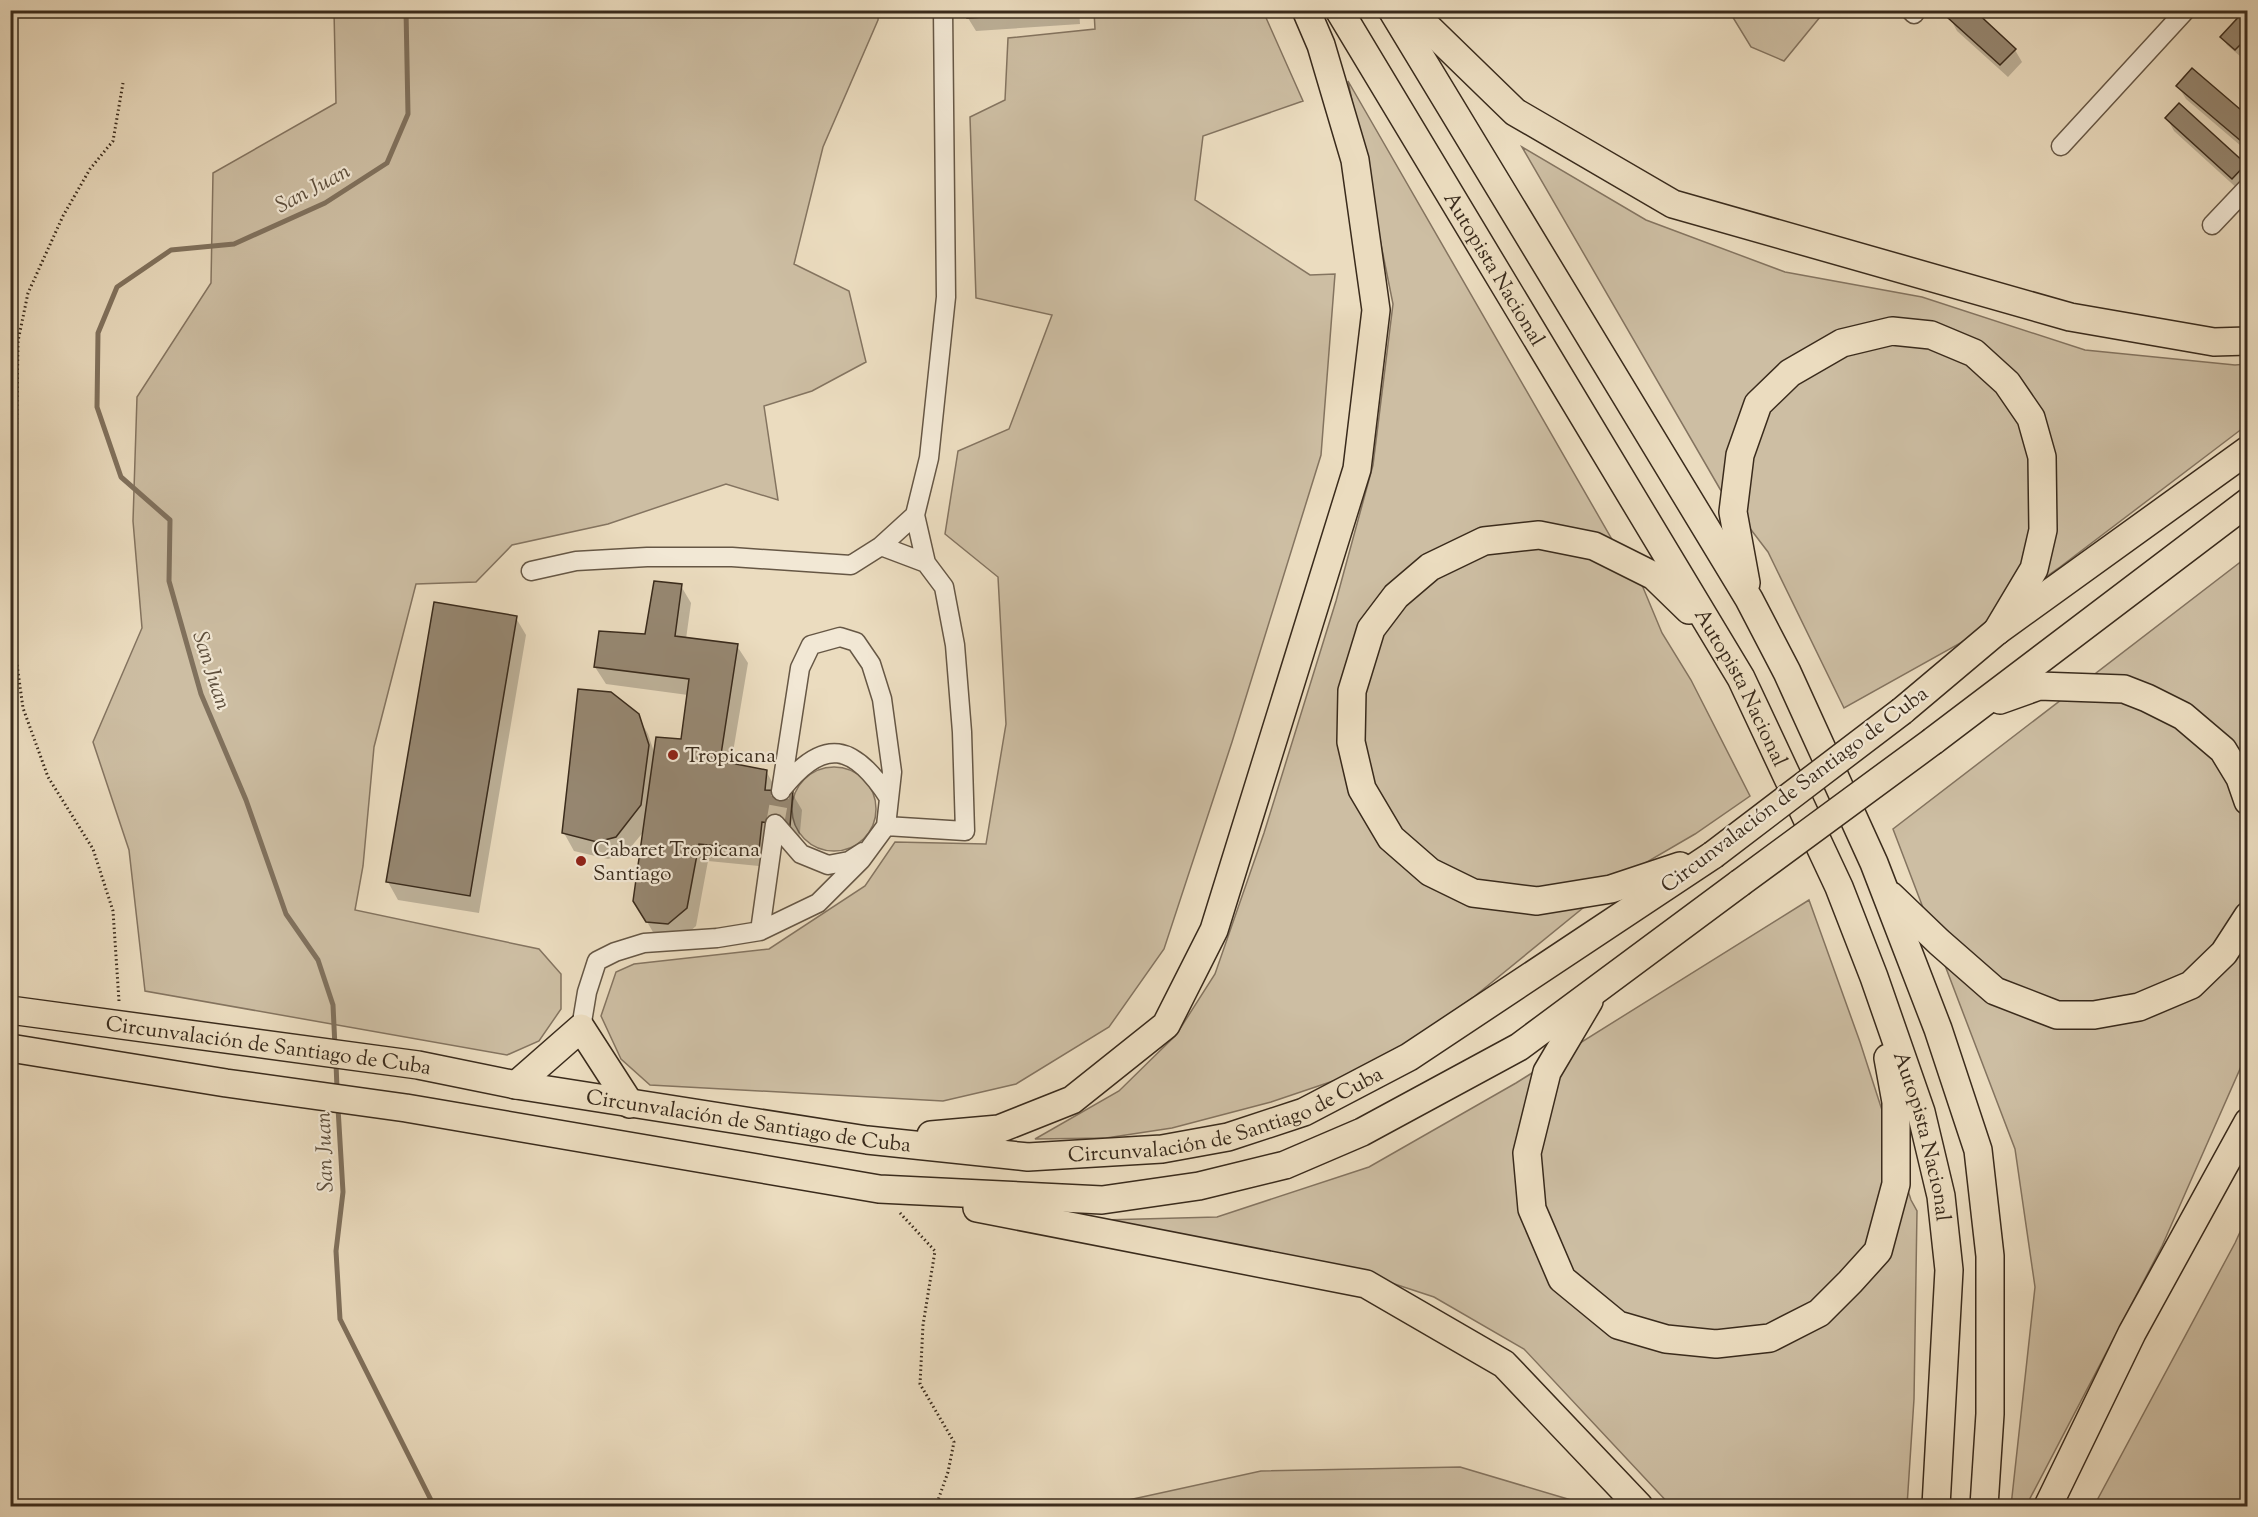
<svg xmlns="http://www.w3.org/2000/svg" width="2258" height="1517" font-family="'Sorts Mill Goudy',serif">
<rect width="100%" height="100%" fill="#ebdcbf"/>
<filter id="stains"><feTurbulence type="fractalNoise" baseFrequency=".00333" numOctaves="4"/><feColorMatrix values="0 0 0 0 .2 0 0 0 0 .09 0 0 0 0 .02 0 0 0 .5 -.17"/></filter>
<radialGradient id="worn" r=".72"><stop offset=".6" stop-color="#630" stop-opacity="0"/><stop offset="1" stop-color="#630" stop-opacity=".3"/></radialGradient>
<!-- green -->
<path fill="#cdbea3" stroke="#847460" stroke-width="1.5" d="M334,11H879L878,20L823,147L794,264L849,291L866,362L812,391L764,406L778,500L726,484L608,524L512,545L476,582L416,584L374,747L363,866L355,910L539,949L561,974V1009L539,1041L507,1055L145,991L129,850L93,742L142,628L133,521L137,397L211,283L213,173L336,103Z
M1094,11H1263L1303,101L1203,136L1195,200L1310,275L1335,274L1321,455L1232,742L1164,949L1109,1027L1016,1084L943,1101L650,1085L621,1059L601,1016L616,972L634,964L769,949L865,886L895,842L986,844L1006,724L998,577L945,534L958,451L1009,429L1052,315L976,298L970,117L1005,100L1008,38L1095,29Z
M1729,11H1825L1784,61L1751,47Z
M1348,81L1621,555L1642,585L1662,633L1691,680L1750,796L1695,834L1621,877L1475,996L1408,1043L1342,1078L1271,1102L1172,1128L1106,1138L1035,1139L1119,1091L1176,1035L1215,974L1264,833L1336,601L1373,465L1393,304Z
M1522,147L1646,220L1785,272L1922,297L2085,350L2235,365L2247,364V425L2060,567L1999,610L1982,631L1844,708L1768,552L1720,489Z
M2247,557V1053L2162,1246L2026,1506H2011L2035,1287L2015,1149L1893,829Z
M792 809a42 42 0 1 1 84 0a42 42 0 1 1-84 0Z
M1809,900L1860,1042L1911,1200L1917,1211L1914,1399L1907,1506H1671L1524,1349L1434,1297L1343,1267L1102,1220L1217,1217L1369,1167L1516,1083Z
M2247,1217V1506H2094L2235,1243Z
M1460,1467L1581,1503L1583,1506H1101L1261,1471Z"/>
<!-- shadow -->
<path fill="#0003" d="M968,10H1079L1080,24L976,31L968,18Z
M2248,10V50L2241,57L2227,45L2222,37Z
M1950,18L2015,50L2022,62L2008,77L1957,31Z
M2178,86L2248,118V152L2186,99Z
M2167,118L2245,165L2248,170V183L2240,191L2174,131Z
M681,586L691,603L686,639L737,646L748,663L731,764L766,771L776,789L792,793L802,810L799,843L771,839L769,867L708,861L696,926L679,941L657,939L635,901L645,830L625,854L608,859L574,851L564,833L637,715L648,734L655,755L682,741L688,695L606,684L595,667L646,636Z
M516,618L526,635L479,913L398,900L388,882Z"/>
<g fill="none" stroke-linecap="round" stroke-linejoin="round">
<!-- stream -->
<path stroke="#80715d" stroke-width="5" d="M335,1047L333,1005L318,960L286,914L246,800L201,694L169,581L170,520L121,477L97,407L98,333L117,287L171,250L234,244L325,203L387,163L408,114L406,10
M336,1063L337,1089
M338,1108L343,1192L336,1251L340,1319L434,1506"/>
</g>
<!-- building -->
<path fill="#968771" stroke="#3a2b1c" stroke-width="1.5" d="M966,10H1073V12L967,18Z
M1955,10H1974L2016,49L2000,65L1948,18Z
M2245,10H2248V37L2235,50L2220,37Z
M2192,68L2248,116V147L2176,86Z
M2179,103L2246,164L2232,179L2165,118Z
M654,581L682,584L675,636L738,644L720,761L767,770L765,790L793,791L790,826L762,822L759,850L699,844L687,908L668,924L646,922L633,901L656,737L681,739L689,679L594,667L599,631L645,634Z
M434,602L517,616L470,896L386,882Z
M578,689L611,692L639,714L649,745L641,805L616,837L597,842L562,833Z"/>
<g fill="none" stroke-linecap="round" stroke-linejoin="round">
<!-- minor-tunnel -->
<path stroke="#c8b99e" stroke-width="18" stroke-dasharray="18 9" stroke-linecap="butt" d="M775,824L781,791"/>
<defs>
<path id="minor" d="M1910,10L1914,14L1917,10
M2061,146L2186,10
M2212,225L2248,187
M915,515L926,563
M881,546L926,563L944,587L955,645L962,732L965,831L886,826
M531,571L576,561L647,557H732L851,565L881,546L915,515L929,458L946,297L943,10
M782,789C824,736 854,744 889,798
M775,824L801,854L828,865L849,861L863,852
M760,931L775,824
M581,1028L587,992L597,961L615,952L644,943L717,938L760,931L818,903L861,860L886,826L892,772L882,699L871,664L856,642L840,637L811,645L800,668L781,791"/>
<g id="highway">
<path id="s1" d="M1339,10L1741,678L1839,887L1874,977L1921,1112L1941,1196L1949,1270L1936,1506"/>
<path d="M1392,10L1749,599L1787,672L1874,863L1938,1029L1978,1150L1990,1256V1414L1984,1506"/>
<path d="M1410,10L1515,112L1673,204L2070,317L2214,342L2248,341"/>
<path d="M1746,583L1733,512L1740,455L1758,404L1790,373L1842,343L1892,331L1931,335L1974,353L2007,383L2031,418L2042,457L2043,530L2034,569L1997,631"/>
<path d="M2000,700L2039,686L2124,689L2147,698L2183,716L2223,750L2240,778L2248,801"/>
<path d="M1902,711L1997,631L2248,450"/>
<path d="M1933,741L2248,502"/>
<path d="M1680,866L1611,889L1537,901L1473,893L1430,872L1391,838L1362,789L1351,742L1352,691L1371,629L1396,596L1430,567L1484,541L1539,535L1594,546L1654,576L1689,610"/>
<path d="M1891,896L1939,942L1995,991L2057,1015H2094L2139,1007L2191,985L2224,953L2248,916"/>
<path d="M1589,1001L1547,1072L1527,1153L1532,1209L1562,1279L1618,1325L1666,1339L1716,1344L1770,1338L1819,1313L1850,1282L1878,1251L1896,1184V1102L1888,1058"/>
<path id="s2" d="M10,1010L418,1065L516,1085L867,1140L1028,1157L1162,1149L1228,1137L1304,1112L1409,1057L1713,855"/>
<path d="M10,1048L226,1083L406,1108L879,1189L1102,1200L1199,1186L1285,1165L1362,1132L1519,1047L1740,883"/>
<path d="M516,1085L581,1028L630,1104"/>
<path d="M931,1135L999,1129L1072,1100L1166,1025L1214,930L1357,469L1376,310L1355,160L1321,45L1306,10"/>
<path d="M977,1208L1366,1284L1504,1364L1639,1506"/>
<path d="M2048,1506L2132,1333L2248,1122"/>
</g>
</defs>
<!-- minor casing -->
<use href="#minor" stroke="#665745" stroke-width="21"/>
<!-- highway casing -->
<use href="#highway" stroke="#3a2b1c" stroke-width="30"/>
<!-- path -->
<path stroke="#3a2b1c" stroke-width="3" stroke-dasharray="1.5 3" stroke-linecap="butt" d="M119,1001L113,911L93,849L48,777L23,708L13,636L18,341L28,293L63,216L90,169L113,141L123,83
M900,1213L935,1251L923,1325L920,1384L954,1442L948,1472L936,1506"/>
<!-- minor -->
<use href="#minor" stroke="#f2e8d5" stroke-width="18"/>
<!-- highway -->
<use href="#highway" stroke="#ebdcbf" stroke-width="27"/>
<defs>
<path id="highway-bridge" d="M1713,855L1902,711
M1740,883L1933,741"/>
</defs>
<!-- highway-bridge casing -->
<use href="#highway-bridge" stroke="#3a2b1c" stroke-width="30" stroke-linecap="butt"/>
<!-- highway-bridge -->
<use href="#highway-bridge" stroke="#ebdcbf" stroke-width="27"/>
</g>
<!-- markers -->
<g fill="#8f2418" stroke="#f2e8d5" stroke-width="2">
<circle cx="673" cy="755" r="6"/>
<circle cx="581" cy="861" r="6"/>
</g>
<g text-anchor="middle" stroke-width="4.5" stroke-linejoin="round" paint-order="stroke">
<!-- street labels -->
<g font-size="21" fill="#3a2b1c" stroke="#f2e8d5">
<text dy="7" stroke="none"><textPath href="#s1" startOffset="302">Autopista Nacional</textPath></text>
<text dy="7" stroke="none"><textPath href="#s1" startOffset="788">Autopista Nacional</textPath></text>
<text transform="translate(1794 789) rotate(-37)" y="7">Circunvalación de Santiago de Cuba</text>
<text dy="7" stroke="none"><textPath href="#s2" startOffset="261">Circunvalación de Santiago de Cuba</textPath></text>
<text dy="7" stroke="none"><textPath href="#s2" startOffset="1233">Circunvalación de Santiago de Cuba</textPath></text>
<text dy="7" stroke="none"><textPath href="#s2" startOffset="747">Circunvalación de Santiago de Cuba</textPath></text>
<text dy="7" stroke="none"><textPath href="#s1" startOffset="1274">Autopista Nacional</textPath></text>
</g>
<!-- poi labels -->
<g font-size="21" fill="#3a2b1c" stroke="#f2e8d5" text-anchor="start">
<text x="685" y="762">Tropicana</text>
<text x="593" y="856">Cabaret Tropicana<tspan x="593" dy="24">Santiago</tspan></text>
</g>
<!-- water labels -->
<g font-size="22" font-style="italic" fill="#5d4e3c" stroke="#f2e8d5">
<text transform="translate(312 187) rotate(-28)" y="8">San Juan</text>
<text transform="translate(213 670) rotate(72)" y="8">San Juan</text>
<text transform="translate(323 1152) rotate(-92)" y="8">San Juan</text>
</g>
</g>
<!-- margin -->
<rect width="2258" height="1517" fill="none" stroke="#ebdcbf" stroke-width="36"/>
<rect x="12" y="12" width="2234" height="1493" fill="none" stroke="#3a2b1c" stroke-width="3"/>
<rect x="18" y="18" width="2222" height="1481" fill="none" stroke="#3a2b1c" stroke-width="1.5"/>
<rect width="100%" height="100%" filter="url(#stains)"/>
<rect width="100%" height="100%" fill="url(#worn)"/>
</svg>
